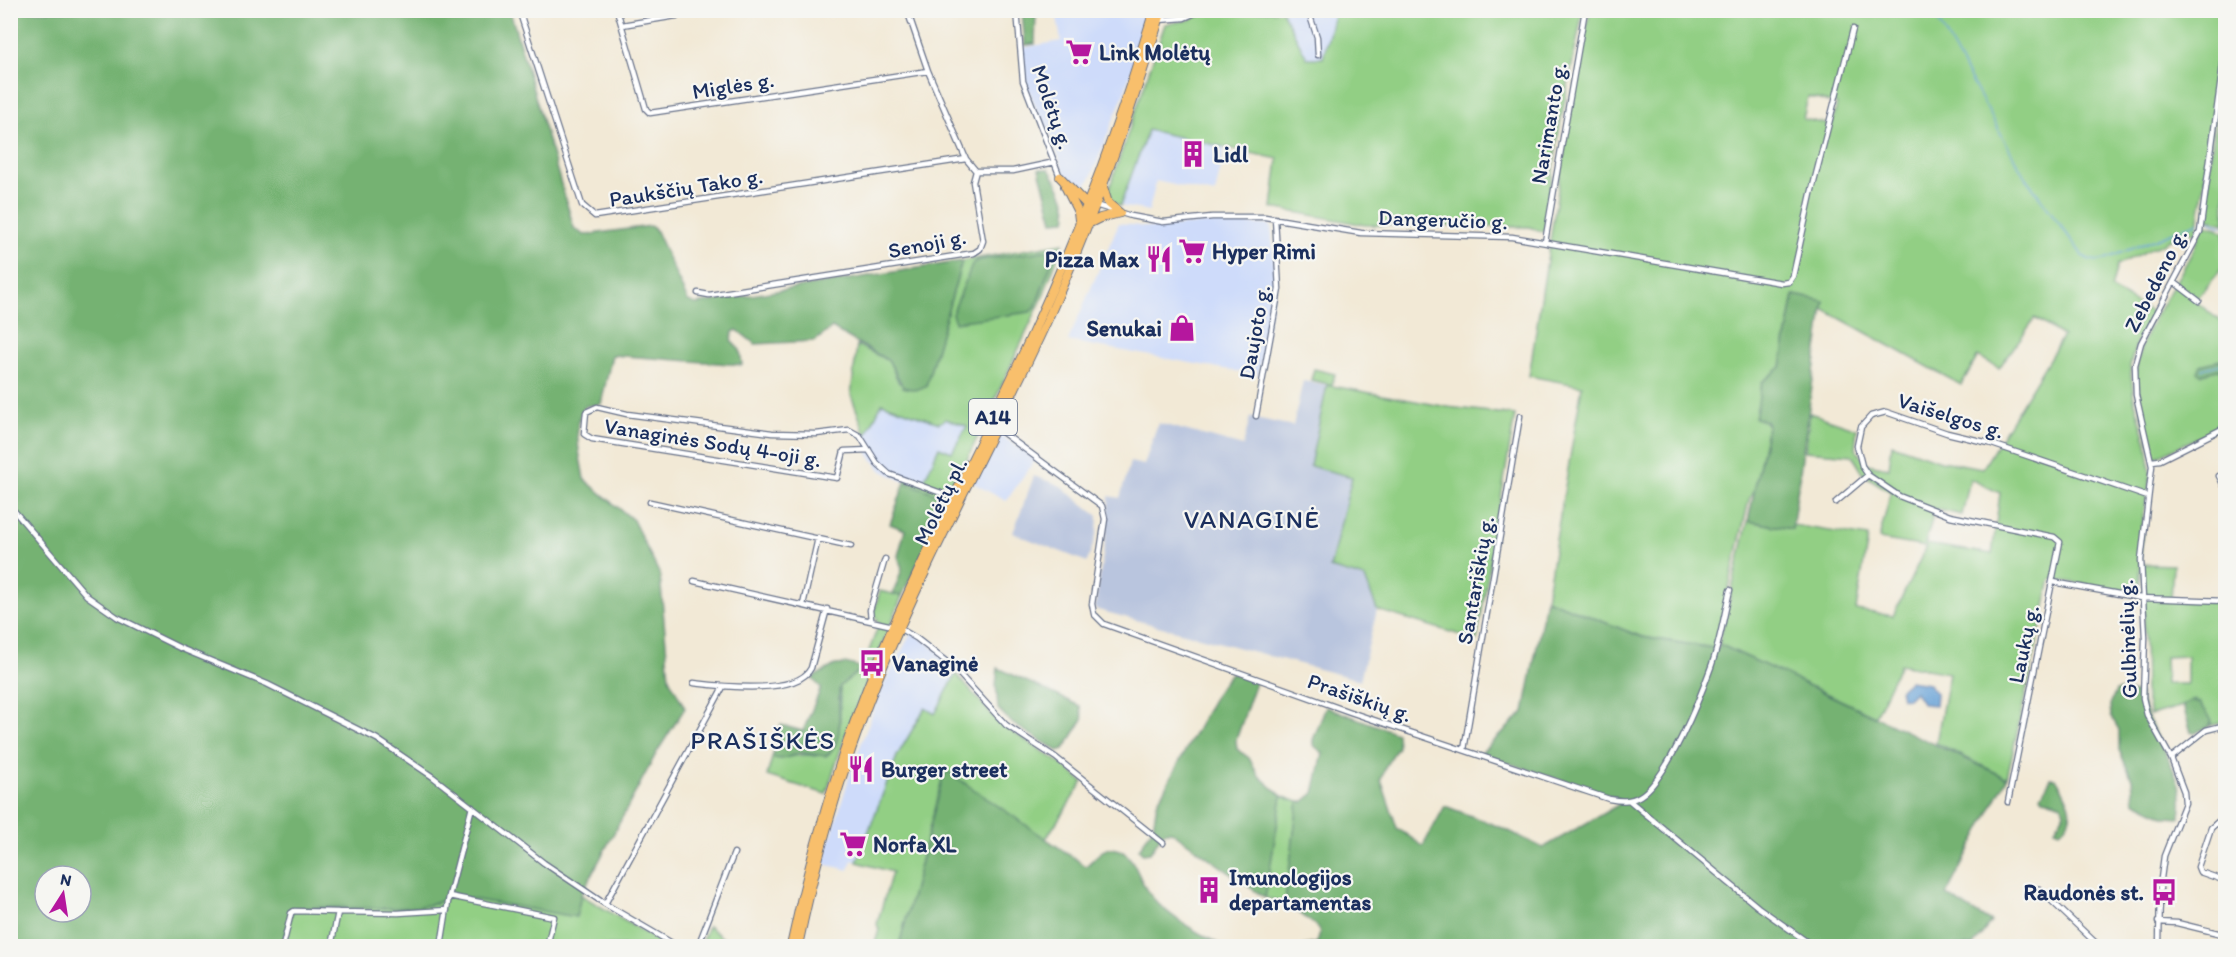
<svg xmlns="http://www.w3.org/2000/svg" width="2236" height="957" font-family="Itim,sans-serif">
<rect width="100%" height="100%" fill="#f6f6f2"/>
<filter id="ink" filterUnits="userSpaceOnUse"><feTurbulence type="fractalNoise" baseFrequency=".0167" numOctaves="2"/><feDisplacementMap in="SourceGraphic" scale="12" xChannelSelector="R" yChannelSelector="G"/><feConvolveMatrix kernelMatrix="1 2 1 2 8 2 1 2 1" color-interpolation-filters="sRGB"/></filter>
<filter id="wash" filterUnits="userSpaceOnUse"><feTurbulence type="fractalNoise" baseFrequency=".008" numOctaves="4" result="noise"/><feDisplacementMap in="SourceGraphic" scale="24" xChannelSelector="R" yChannelSelector="G"/><feGaussianBlur stdDeviation="1.35" result="paint"/><feColorMatrix in="noise" values="0 0 0 0 0 0 0 0 0 0 0 0 0 0 0 0 0 1.4 0 .05"/><feComposite in="paint" operator="in"/></filter>
<g filter="url(#wash)">
<rect width="100%" height="100%" fill="#f2e9d6"/>
<!-- built -->
<path fill="#cedbfa" d="M1056,11H1151L1125,91L1091,177L1087,184L1077,188L1072,187L1065,176L1052,137L1036,109L1026,83L1024,67L1022,48L1061,41Z
M1282,11H1335L1323,58H1307Z
M1148,130L1225,147L1215,194L1156,181L1149,211L1120,206Z
M1220,222L1271,225L1276,284L1258,375L1068,341L1119,223L1152,228Z
M882,403L939,423L946,418L967,426L952,452L938,447L923,483L906,477L905,482L882,471L868,454L866,436Z
M997,433L1036,459L1006,501L973,483Z
M912,631L959,668L935,714L925,709L897,756L857,862L852,860L849,870L823,864L851,771L882,688Z"/>
<!-- industrial -->
<path fill="#b9c5de" d="M1303,381L1327,385L1310,466L1352,477L1330,567L1365,578L1377,610L1360,680L1098,610L1095,607L1108,523L1109,496L1120,498L1130,462L1144,465L1158,423L1243,446L1250,417L1293,426Z
M1034,476L1059,485L1098,516L1097,533L1087,562L1013,533Z"/>
<!-- green -->
<path fill="#92cf84" stroke="#567f71" stroke-width="1.5" fill-rule="evenodd" d="M1206,11H1282L1307,58H1323L1335,11H1583L1560,124L1544,232L1529,227L1365,225L1272,208L1278,159L1148,130L1120,206L1112,202L1108,192L1165,24L1189,20Z
M1590,11H2225V33L2197,234L2189,231L2117,265L2111,289L2154,313L2136,344L2130,366L2134,399L2147,443L2151,474L2143,517L2139,593L2051,579L2007,778L1936,743L1949,673L1900,664L1875,716L1719,644L1748,521L1792,529L1793,525L1868,537L1856,610L1893,616L1926,547L1879,539L1891,492L1864,475L1852,455L1805,451L1810,413L1857,429L1855,449L1867,464L1889,468L1892,444L1941,461L1983,468L2063,336L2035,318L1999,368L1978,356L1961,385L1823,309L1824,301L1794,295L1781,367L1764,420L1768,426L1755,487L1749,500L1715,648L1642,637L1546,599L1582,386L1529,376L1569,119ZM1808,97L1837,104L1832,125L1803,119ZM1970,479L2000,493L1992,554L1925,544L1935,509L1962,515Z
M2225,61V223L2205,218L2209,168Z
M2203,225L2217,228L2225,233V265L2195,301L2225,325V359L2201,365V374L2225,368V425L2154,458C2148,431 2135,400 2136,372C2139,325 2189,273 2203,225Z
M1063,243L1041,301L949,498L905,482L906,477L923,483L939,447L952,452L967,426L946,419L939,423L882,403L866,436L851,395L857,345L889,361L899,383L926,386L962,261ZM1050,250L1054,256L1035,308L1030,312L973,263L979,260Z
M1314,369L1335,374L1332,385L1311,380Z
M1327,385L1448,407L1515,415L1477,640L1377,610L1365,578L1330,568L1352,477L1310,466Z
M2143,564L2173,565L2171,600L2225,602V722L2209,726L2212,723L2195,700H2191L2183,706L2150,715L2145,691ZM2187,656V684H2166L2165,657Z
M880,591L902,596L846,733L826,794L767,776L772,758C789,760 794,752 816,756L835,746L840,725V686L863,667L879,624L874,612Z
M956,674L1000,724L1056,760L1083,782L1045,840L947,771L942,780L899,946H874L879,930L877,924L892,872L857,862L897,756L925,708L935,714Z
M1282,796L1298,802L1285,902L1265,898Z
M449,895L576,917L581,895L667,946H282L293,910L436,904Z
M708,926L729,943L741,946H700Z"/>
<!-- forest -->
<path fill="#75b272" stroke="#487068" stroke-width="1.5" fill-rule="evenodd" d="M10,11H510L574,228L584,235L650,226L655,229L688,301L696,304L962,261L926,386L916,390L903,387L889,361L832,328L815,341L755,344L737,330L733,332L731,341L740,350L742,365L612,355L601,404L586,406C570,422 581,459 584,479L633,520L660,575L669,678L685,708L657,752L581,895L576,917L449,895C429,919 326,902 293,909L282,946H11ZM45,876H81V912H45Z
M1022,11H1036L1035,44L1025,45Z
M1039,169H1049C1057,183 1071,204 1066,220L1053,221Z
M1050,250L1054,252V256L1035,308L1030,312L955,322L952,314L973,263L979,260Z
M1794,295L1824,301L1792,529L1748,521L1768,426L1767,422L1755,418L1762,382L1781,367Z
M2225,359V368L2201,374L2198,372L2201,365Z
M905,482L949,498L902,596L893,594L902,569L898,556L905,530L890,524Z
M1546,599L1642,637L1718,649L1719,644L2007,778L1946,895L1991,922L1973,946H1303L1317,943L1320,932L1315,925L1285,902L1298,802H1303L1314,793L1323,753L1313,745V740L1326,707L1397,733L1398,747L1386,765L1381,780L1397,828L1423,846L1445,806L1505,829L1543,848L1618,805L1617,798L1480,754L1524,712Z
M849,664L863,668L840,686C835,708 848,741 826,756L800,753L782,759L772,758L781,725L803,731L821,688L812,678L835,665Z
M998,668L1080,706L1083,719L1064,749L1058,751L1013,724L998,709L996,684Z
M1231,673L1256,682L1236,740L1237,749L1249,758L1259,776L1282,796L1265,898L1171,831L1163,833L1150,853L1143,854L1139,849L1153,827L1157,803L1218,690Z
M2119,690L2140,694C2148,734 2192,779 2179,818L2166,817L2134,801L2132,779L2119,750V730L2111,716L2110,705L2116,691Z
M2191,700L2200,703L2212,720L2209,726L2195,733L2191,732L2183,706Z
M947,771L1086,866C1095,859 1103,845 1116,849C1135,853 1138,879 1148,892C1167,917 1196,931 1222,946H899L942,780Z
M2051,778H2056C2066,796 2081,815 2060,831L2055,829L2065,812C2062,801 2052,801 2043,799L2041,796Z"/>
<!-- water -->
<path fill="#68a2d7" stroke="#42689a" stroke-width="1.5" d="M1909,681L1929,684L1936,693L1935,705L1923,704L1915,692L1908,699L1902,698L1900,689Z"/>
<g fill="none" stroke-linecap="round" stroke-linejoin="round">
<!-- stream -->
<path stroke="#68a2d7" stroke-width="1.5" d="M1932,10L2025,177L2083,256L2090,260L2100,261L2199,222
M2209,221L2226,227
M2202,369L2226,363"/>
</g>
</g>
<g filter="url(#ink)">
<g fill="none" stroke-linecap="round" stroke-linejoin="round">
<defs>
<path id="street" d="M519,10L582,205L595,216L966,159
M617,10L646,109L650,113L928,71
M907,10L928,71L966,159L976,171
M1017,10L1023,81L1060,177
M1308,10L1317,37L1318,55
M1159,20L1184,18L1202,10
M622,25L712,10
M976,171H1013L1055,162
M1095,205L1131,216L1163,222L1212,217H1265L1361,233L1512,237L1782,283L1789,282L1793,276L1811,194L1853,29
M1545,242L1585,10
M2174,282L2199,301
M698,293L709,295L974,253L980,249L983,241L973,182L976,171
M1256,416L1279,289L1275,218
M995,427L1102,506L1105,519L1092,604L1094,614L1104,624L1350,712L1609,799C1620,801 1630,802 1640,796C1667,780 1700,698 1711,667C1720,642 1724,615 1730,590
M869,450L844,451L837,478L592,439L584,434L586,412L597,407L627,414L772,433L816,434L849,430L860,436L877,463L889,474L955,498
M2152,461L2160,460L2226,427
M2219,476L2226,490
M650,502L851,546
M1836,502L1868,475
M10,506L87,596L117,617L180,648L267,684L377,739L433,777L544,863L605,904L677,946
M694,581L893,626
M2053,582L2141,598L2226,601
M803,605L818,538
M871,619L870,610L885,559
M899,628L916,638L952,666L1006,725L1055,757L1163,843
M694,683C719,686 797,696 811,668L827,609
M1464,750L1520,416
M2171,758L2206,730L2226,725
M1630,801L1758,907L1813,946
M2008,802L2060,542L2054,537L1950,516L1899,496L1868,475L1862,466L1857,446L1861,427L1871,416L1886,412L1947,433L1989,443L2148,497
M2226,815L2211,828L2198,867L2200,872L2226,881
M2039,889L2099,946
M449,896L554,917L547,946
M605,904L723,687
M2158,922L2177,923L2226,935
M441,944L454,946
M283,946L291,913L294,911L338,912
M331,946L338,912L398,913L447,910
M441,946L449,896L472,807
M698,946L734,853
M2159,946L2160,886L2164,856L2185,803L2184,792L2171,758L2147,715L2143,698L2145,638L2141,560L2152,466L2136,395L2135,365L2141,343L2200,232L2226,42"/>
<path id="highway" d="M1060,177L1088,206
M1065,186L1078,212L1079,220
M1103,187L1108,203L1120,213
M1088,224L1100,218L1120,213
M791,946C811,850 839,757 876,666C923,553 982,444 1033,332C1081,228 1121,120 1154,10
M798,946C817,854 843,763 879,676C929,554 993,438 1048,319C1093,219 1130,115 1162,10"/>
</defs>
<!-- street casing -->
<use href="#street" stroke="#667088" stroke-width="7"/>
<!-- highway casing -->
<use href="#highway" stroke="#667088" stroke-width="10"/>
<!-- street -->
<use href="#street" stroke="#fff" stroke-width="4.5"/>
<!-- highway -->
<use href="#highway" stroke="#f8bf6c" stroke-width="8"/>
</g>
</g>
<!-- icons -->
<defs>
<symbol id="supermarket-bare" viewBox="-9 -9 18 18"><path d="M-6-5.5h2.5l.6 2H6L4.5 2H-2.5L-4.4-4H-6ZM-1.5 3.2a1.3 1.3 0 1 0 .1 0ZM3 3.2a1.3 1.3 0 1 0 .1 0Z" fill="#b5179e" stroke="#f6f6f2" stroke-width="2.5" paint-order="stroke"/></symbol>
<symbol id="building-bare" viewBox="-9 -9 18 18"><path d="M-4-6H4V6H1V3H-1V6H-4ZM-2.5-4.3h1.7v1.8h-1.7ZM.8-4.3h1.7v1.8H.8ZM-2.5-1h1.7V.8h-1.7ZM.8-1h1.7V.8H.8Z" fill="#b5179e" stroke="#f6f6f2" stroke-width="2.5" paint-order="stroke"/></symbol>
<symbol id="restaurant-bare" viewBox="-9 -9 18 18"><path d="M-5-6h1v4h1v-4h1v4h1v-4h1v5L-1.5 .5V6h-2V.5L-5-1ZM5-6V6H3V1.5H1.5Q1.5-4 5-6Z" fill="#b5179e" stroke="#f6f6f2" stroke-width="2.5" paint-order="stroke"/></symbol>
<symbol id="shop-bare" viewBox="-9 -9 18 18"><path d="M-5-2.5h2.3a2.7 3.5 0 0 1 5.4 0H5L5.5 6h-11ZM-1.5-2.5h3a1.5 2.3 0 0 0-3 0Z" fill="#b5179e" stroke="#f6f6f2" stroke-width="2.5" paint-order="stroke"/></symbol>
<symbol id="bus-bare" viewBox="-9 -9 18 18"><path d="M-5-6H5V4H4V6H2V4H-2V6H-4V4H-5ZM-3.5-4V0h7V-4ZM-3.5 1.2v1.5H-2V1.2ZM2 1.2v1.5H3.5V1.2Z" fill="#b5179e" stroke="#f6f6f2" stroke-width="2.5" paint-order="stroke"/></symbol>
</defs>
<g fill-rule="evenodd">
<use href="#supermarket-bare" x="1060" y="33" width="38" height="38"/>
<use href="#building-bare" x="1174" y="135" width="38" height="38"/>
<use href="#supermarket-bare" x="1173" y="232" width="38" height="38"/>
<use href="#restaurant-bare" x="1140" y="240" width="38" height="38"/>
<use href="#shop-bare" x="1163" y="309" width="38" height="38"/>
<use href="#bus-bare" x="853" y="644" width="38" height="38"/>
<use href="#restaurant-bare" x="842" y="750" width="38" height="38"/>
<use href="#supermarket-bare" x="834" y="825" width="38" height="38"/>
<use href="#building-bare" x="1190" y="871" width="38" height="38"/>
<use href="#bus-bare" x="2145" y="873" width="38" height="38"/>
</g>
<g text-anchor="middle" stroke-width="4.5" stroke-linejoin="round" paint-order="stroke">
<!-- shield labels -->
<rect fill="#f6f6f2" stroke="#5d6b8a" stroke-width="1.5" x="969" y="399" width="48" height="36" rx="4.5"/>
<g font-size="21" font-weight="bold" fill="#1b2f5e">
<text x="993" y="424">A14</text>
</g>
<!-- poi labels -->
<g font-size="22" font-weight="bold" fill="#1b2f5e" stroke="#f6f6f2" text-anchor="start">
<text x="1099" y="60">Link Molėtų</text>
<text x="1213" y="162">Lidl</text>
<text x="1212" y="259">Hyper Rimi</text>
<text x="1139" y="267" text-anchor="end">Pizza Max</text>
<text x="1162" y="336" text-anchor="end">Senukai</text>
<text x="892" y="671">Vanaginė</text>
<text x="881" y="777">Burger street</text>
<text x="873" y="852">Norfa XL</text>
<text x="1229" y="885">Imunologijos<tspan x="1229" dy="25">departamentas</tspan></text>
<text x="2144" y="900" text-anchor="end">Raudonės st.</text>
</g>
<!-- street labels -->
<g font-size="22" fill="#1b2f5e" stroke="#f6f6f2">
<text transform="translate(733 85) rotate(-9)" y="8">Miglės g.</text>
<text transform="translate(1053 107) rotate(71)" y="8">Molėtų g.</text>
<text transform="translate(1548 123) rotate(-80)" y="8">Narimanto g.</text>
<text transform="translate(686 187) rotate(-9)" y="8">Paukščių Tako g.</text>
<text transform="translate(1443 219) rotate(2)" y="8">Dangeručio g.</text>
<text transform="translate(927 243) rotate(-11)" y="8">Senoji g.</text>
<text transform="translate(2155 280) rotate(-63)" y="8">Zebedeno g.</text>
<text transform="translate(1254 332) rotate(-80)" y="8">Daujoto g.</text>
<text transform="translate(1951 415) rotate(17)" y="8">Vaišelgos g.</text>
<text transform="translate(713 442) rotate(9)" y="8">Vanaginės Sodų 4-oji g.</text>
<text transform="translate(940 501) rotate(-64)" y="8">Molėtų pl.</text>
<text transform="translate(1475 580) rotate(-80)" y="8">Santariškių g.</text>
<text transform="translate(2127 639) rotate(-92)" y="8">Gulbinėlių g.</text>
<text transform="translate(2023 644) rotate(-78)" y="8">Laukų g.</text>
<text transform="translate(1360 697) rotate(19)" y="8">Prašiškių g.</text>
</g>
<!-- quarter labels -->
<g font-size="26" letter-spacing="1.5" fill="#1b2f5e" stroke="#f6f6f2">
<text x="1252" y="528">VANAGINĖ</text>
<text x="763" y="749">PRAŠIŠKĖS</text>
</g>
</g>
<!-- margin -->
<rect width="2236" height="957" fill="none" stroke="#f6f6f2" stroke-width="36"/>
<!-- north arrow -->
<g transform="translate(63 894) rotate(12)"><circle r="28" fill="#f6f6f2" stroke="#9ea6b7" stroke-width="1.5"/>
<path d="M0-4.5L10 22L0 15L-10 22Z" fill="#b5179e"/>
<text y="-9" font-size="16" font-weight="bold" text-anchor="middle" fill="#1b2f5e">N</text>
</g>
</svg>
